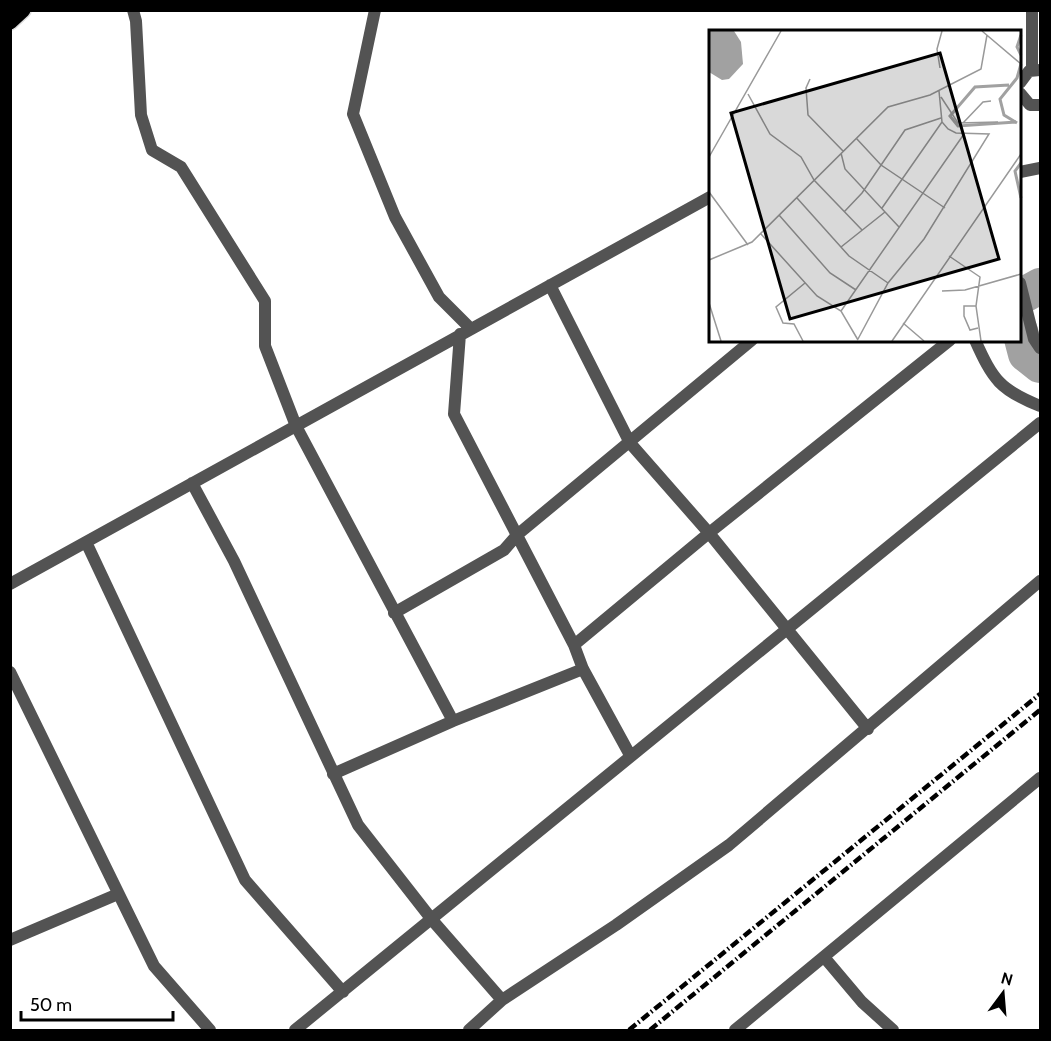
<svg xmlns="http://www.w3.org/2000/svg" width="1051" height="1041" font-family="Cabin,sans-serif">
<rect width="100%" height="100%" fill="#fff"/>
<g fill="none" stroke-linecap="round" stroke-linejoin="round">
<!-- river -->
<path stroke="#a1a1a1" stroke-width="36" d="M1020,297L1040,286
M1020,331L1026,354L1040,365"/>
<defs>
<path id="primary" d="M10,22L23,10"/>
</defs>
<!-- primary casing -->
<use href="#primary" stroke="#dbdbdb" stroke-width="18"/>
<!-- minor -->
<path stroke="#535353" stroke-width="12" d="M133,10L136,21L141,115L152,150L181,167L265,301V346L296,426L453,721
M375,10L353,114L395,217L439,297L470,328
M1032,70V10
M1020,83L1029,71L1040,70
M1020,93L1030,105H1040
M1020,172L1040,168
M1020,283L1034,339L1040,348
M550,285L630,443L709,533L868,729
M460,334L454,414L574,645L583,669L630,755
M975,340C993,380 1000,390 1040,406
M192,483L234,561L358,825L433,921L502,1000
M86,542L245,880L343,992
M10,584L710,197
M394,613L504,550L517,535L752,340
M574,645L709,533L950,340
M10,672L154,966L210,1030
M333,774L453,721L583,669
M10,940L118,894
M824,957L862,1002L893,1030
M295,1030L1040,423
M469,1030L502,1000L616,925L729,845L1040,581
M735,1030L1040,778"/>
<!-- primary -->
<use href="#primary" stroke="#000" stroke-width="15"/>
<!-- rail -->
<path stroke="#000" stroke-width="4.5" stroke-dasharray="9 3 1.5 3" stroke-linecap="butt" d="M629,1030L1040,694
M650,1030L1040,710"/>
</g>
<!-- overview -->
<g transform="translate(709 30)">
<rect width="312" height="312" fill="#fff"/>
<path d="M0,1H25L32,12L34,34L20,49L13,50L0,42Z" fill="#a1a1a1"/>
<path fill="none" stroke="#a1a1a1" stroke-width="3" d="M312,5L308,17L312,25M300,55L266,57L241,86L249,96L307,92M308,93L295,85L291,69L308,48L312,34M312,133L306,141L312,168"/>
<path fill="none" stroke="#999" stroke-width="1.5" d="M273,1L312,34M231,38L228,19L233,1M101,49L97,58L99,85L134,121M39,64L61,104L92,127L105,150L153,200M232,67L249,93L289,92M254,93L274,72L282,71M147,108L172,135L236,178M132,123L136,139L190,197M0,127L72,1M0,162L39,215M88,168L140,226L179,253M173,178L233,92M135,182L153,163L196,100L232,88M70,185L121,243L147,260M52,204L108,266L132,281L149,310M132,217L176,182M240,226L271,247L267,276L272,311M0,230L43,212L179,77L221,65L272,39L278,5M233,261L256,260L312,244M0,273L12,311M267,276H255V286L261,300L269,298M132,281L255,104M194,293L215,311M149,309L179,253L215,209L280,104L247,103L239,99L233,92L230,61M94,311L85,294L74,293L67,277L96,253M183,311L312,124"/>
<path fill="#000" fill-opacity="0.15" stroke="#000" stroke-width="3" d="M231,23L290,229L81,289L22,83Z"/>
<rect width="312" height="312" fill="none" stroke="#000" stroke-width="3"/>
</g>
<!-- border -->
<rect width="1051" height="1041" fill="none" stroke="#000000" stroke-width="24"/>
<!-- north arrow -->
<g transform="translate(1003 993) rotate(16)" stroke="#ffffff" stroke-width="4.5" paint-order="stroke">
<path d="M0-4.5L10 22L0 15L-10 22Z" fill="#000000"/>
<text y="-9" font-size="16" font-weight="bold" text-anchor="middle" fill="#000000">N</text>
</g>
<!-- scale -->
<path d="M21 1011v9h152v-9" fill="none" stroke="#000000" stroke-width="3"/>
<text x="30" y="1011" font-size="18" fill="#000000" stroke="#ffffff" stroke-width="4.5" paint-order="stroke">50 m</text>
</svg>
